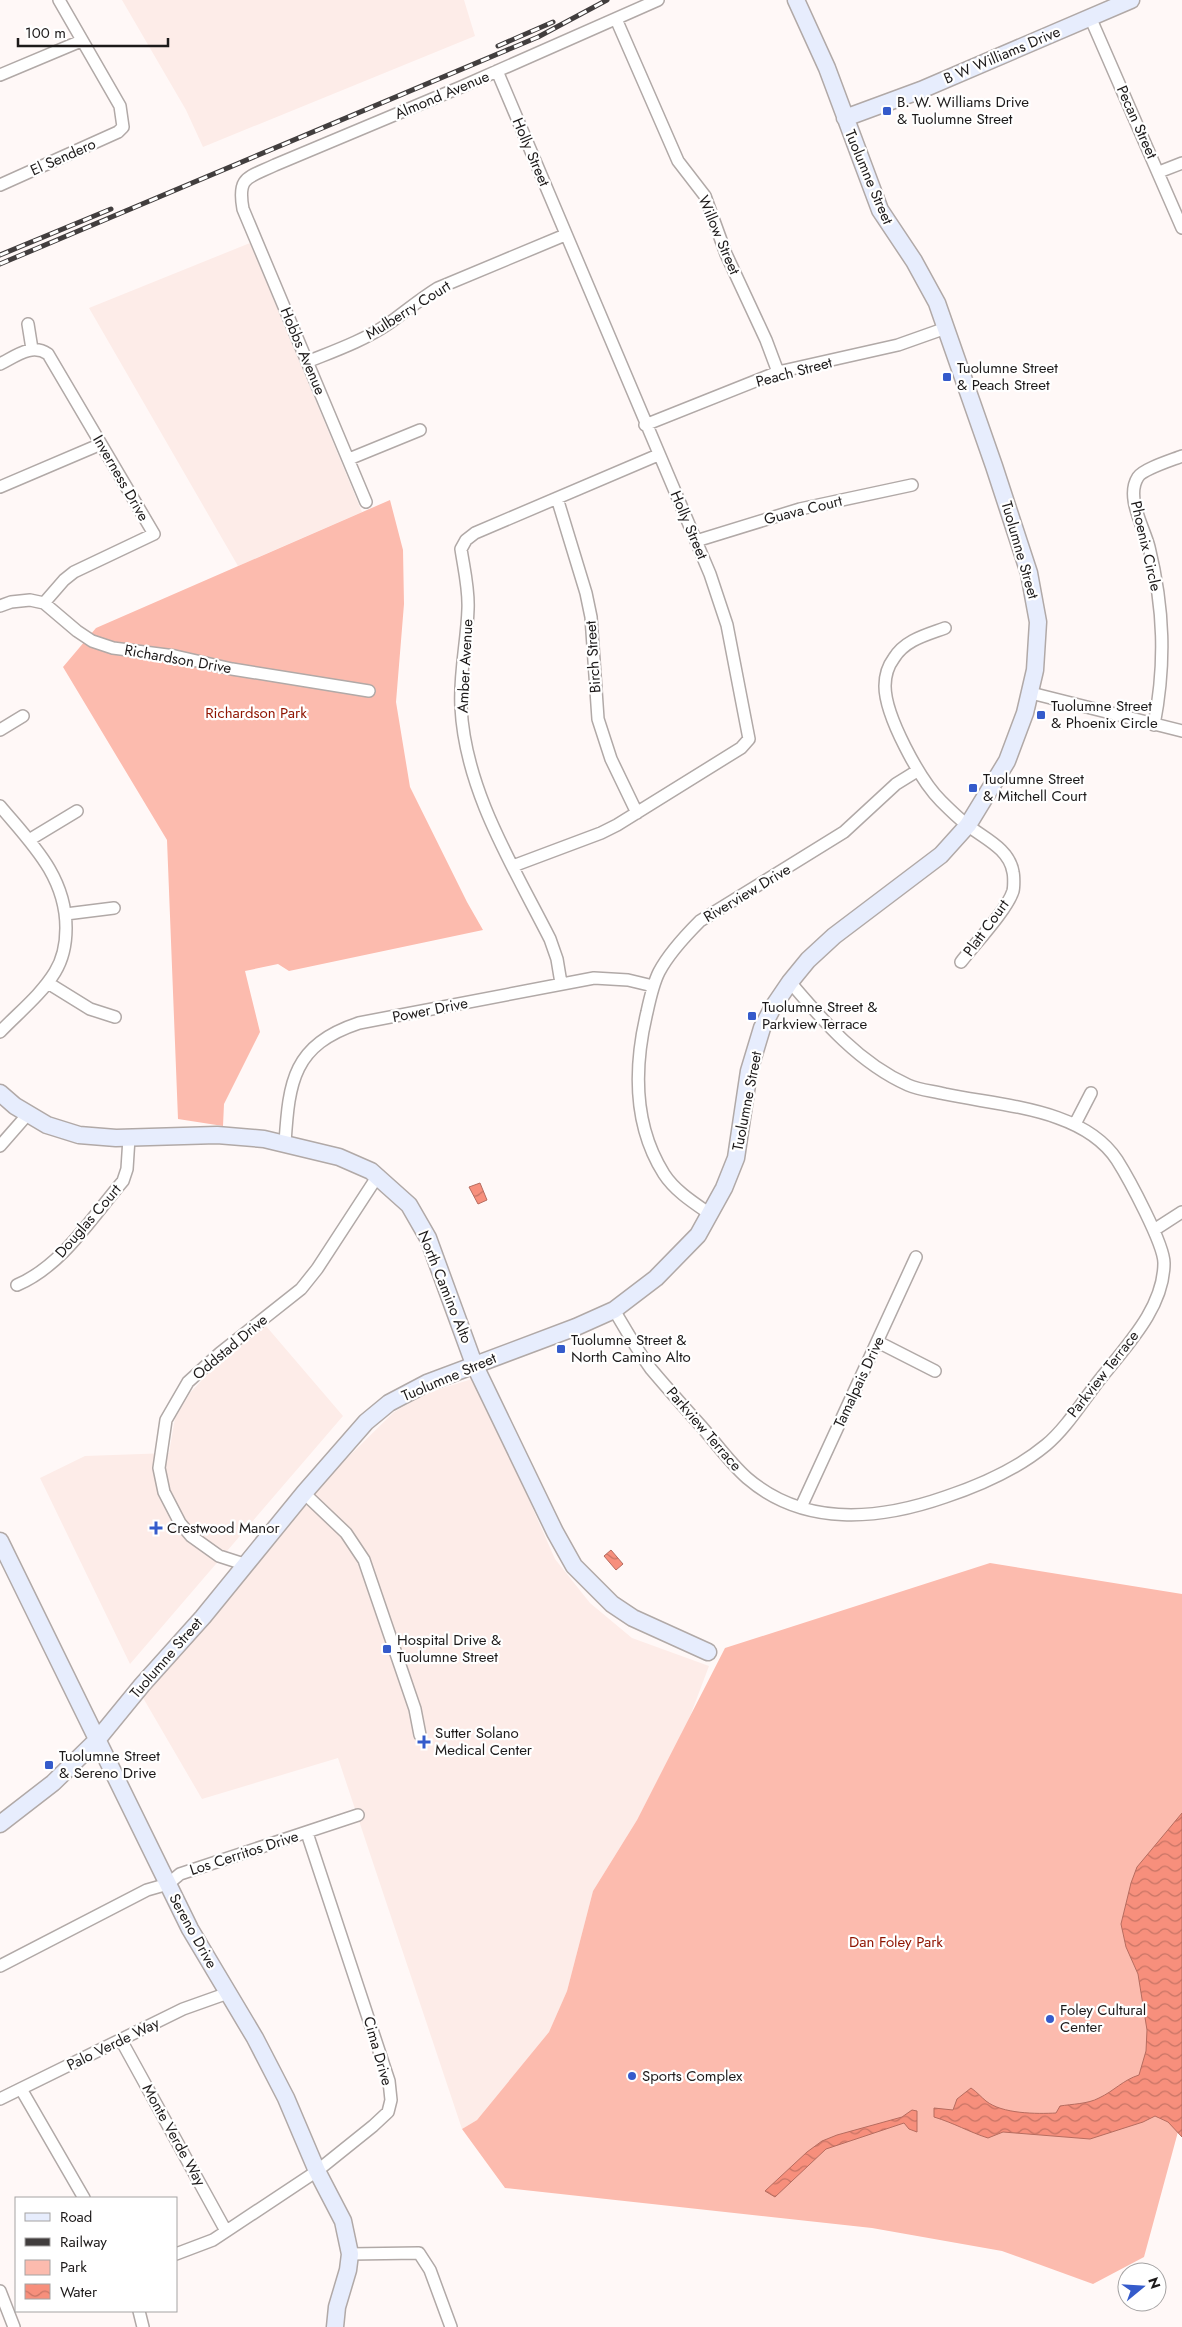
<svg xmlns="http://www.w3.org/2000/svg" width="1182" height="2327" font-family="Jost,sans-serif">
<defs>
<pattern id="water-waves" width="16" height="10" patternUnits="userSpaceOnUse" patternTransform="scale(1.25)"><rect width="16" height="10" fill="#f78f7c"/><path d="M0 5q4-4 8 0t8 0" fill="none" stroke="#c77465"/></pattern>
</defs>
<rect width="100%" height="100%" fill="#fff8f7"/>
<!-- built -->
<path fill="#fdece8" d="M122,0H464L475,36L203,147L186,110Z
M250,243L362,512L238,566L89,308Z
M266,1326L343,1416L130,1664L40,1478L85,1456L169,1453L175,1418L190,1393L212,1369Z
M472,1379L485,1400L555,1559L590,1603L632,1638L709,1666L686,1727L637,1820L593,1891L567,1991L549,2032L477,2120L462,2129L338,1758L202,1799L142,1696L277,1541L332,1473L394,1412L427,1393Z"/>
<!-- green -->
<path fill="#fcbbae" d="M390,500L403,550L404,604L396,702L410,787L467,902L483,930L289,971L278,964L245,971L260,1032L224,1104L223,1126L178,1119L167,840L63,667L96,628Z
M990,1563L1182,1594V2117L1144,2257L1093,2284L1002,2251L872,2228L505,2188L462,2129L477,2120L549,2032L567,1991L593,1891L637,1820L725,1648Z"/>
<!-- water -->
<path fill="url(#water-waves)" stroke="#b66c5f" d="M480,1183L487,1200L478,1204L469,1187Z
M611,1550L623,1564L616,1570L604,1556Z
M1182,1813V2137L1168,2122L1155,2116L1143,2122L1090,2139L1003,2132L988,2138C969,2132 954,2123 934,2117V2108L953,2110L957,2099L971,2088C977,2092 981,2097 986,2101C1002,2114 1037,2114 1056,2113L1060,2106C1072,2104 1088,2104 1099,2098C1114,2091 1123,2080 1139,2075L1146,2051L1147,2030L1138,1974L1126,1947L1121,1924L1131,1883L1137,1867Z
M912,2110L917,2111V2132L909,2129L904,2123L826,2149L775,2197L765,2191L807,2152L822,2141L837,2135L902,2117Z"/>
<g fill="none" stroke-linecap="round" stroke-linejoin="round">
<defs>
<path id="street" d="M1090,17L1182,228
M616,19L678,161L705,196L726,254L766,340L778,372
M497,71L710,574L727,625L749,739L741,748L617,825L601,833L513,866
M0,75L81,41
M1159,172L1182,163
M0,185L118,132L123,127L120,106L59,0
M28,324L32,349
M307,362C334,351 363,341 388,324C405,312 420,299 438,288L565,235
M0,364C16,356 32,343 48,354L154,534L74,572L64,580L44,603
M645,425L778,372L898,345L946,328
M349,459L420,430
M0,487L101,444
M557,498L586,593L591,617L598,719L611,759L637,813
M366,502L243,209C237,176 248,178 275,165L461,87L658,0
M696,541L800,509L912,485
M0,606L11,602L30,600L44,603L77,631L92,641L113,648L175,656L232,669L369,691
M945,628C926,635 905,640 894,658C888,666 885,677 885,686C885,716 920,780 941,801C949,809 957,817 966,824C983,838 1009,848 1013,872C1014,876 1014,887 1013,891C1007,910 974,945 961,962
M1031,693L1182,731
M1154,725C1166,663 1164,608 1149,547C1144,527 1125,497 1138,477C1143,469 1172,460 1182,456
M0,730L23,716
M0,806C31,843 66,876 66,928C66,944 63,959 55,972C41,995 18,1013 0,1032
M29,840L77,811
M66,914L114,908
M48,983L90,1009L115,1017
M561,983L557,959L550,939C513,866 465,790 461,707C459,674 467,642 468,609C469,589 464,569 461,549L466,540L475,533L658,455
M1075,1124L1091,1093
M285,1143C289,1081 293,1045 359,1023L594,978L628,980L653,986
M0,1146L28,1114
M710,1214C694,1203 675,1191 664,1174C633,1125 634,1066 647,1012C650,998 653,984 659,972C669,953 685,936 700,921L844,832L896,784L917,771
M1154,1230L1182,1212
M17,1285C62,1266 92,1217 123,1181L127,1169L129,1138
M614,1310C626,1330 637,1350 651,1369C667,1388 684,1407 701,1426C716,1443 730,1463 747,1478C804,1527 879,1520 945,1497C981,1485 1016,1470 1046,1445C1064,1430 1079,1407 1094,1387C1121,1351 1164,1311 1164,1263C1164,1244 1129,1179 1117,1160C1083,1108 1000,1106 945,1094C933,1091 919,1090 908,1085C859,1063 824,1022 790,982
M878,1342L935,1371
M304,1493L346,1533L364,1560L415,1709L420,1735
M801,1507L916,1257
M247,1565L219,1556L191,1536L180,1523L164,1492L159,1468L166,1420L188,1382L220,1353L301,1289L317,1269L377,1177
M0,1966L147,1890L168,1884L180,1874L358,1815
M121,2040L226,2231
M21,2089L84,2198
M0,2099L183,2009L228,1993
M176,2254L213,2240L317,2171L373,2126L388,2112L391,2100L389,2081L307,1833
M350,2254L419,2253L430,2270L451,2327
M0,2291L14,2327
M139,2311L143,2327"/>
<path id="secondary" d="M845,118L921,90L1131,0
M0,1093L15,1106L47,1125L79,1135L116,1138L217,1135L264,1139L339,1157L371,1171L409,1205L428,1238L474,1364L555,1532L574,1566L612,1604L633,1618L708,1652
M0,1541L190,1929L255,2038L286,2098L317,2171L343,2221L350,2254L348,2270L337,2307L335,2327
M0,1824L53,1783L97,1740L142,1685L203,1617L304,1493L366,1422L389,1403L427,1383L576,1327L614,1310L656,1278L698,1235L724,1188L736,1158L749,1071L762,1028L773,1007L790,982L808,960L834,936L941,855L968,825L1007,761L1025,713L1035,670L1038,622L1029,573L994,466L937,303L914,261L880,210L827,68L796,0"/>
</defs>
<!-- street casing -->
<use href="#street" stroke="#b1a9a7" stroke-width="14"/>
<!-- secondary casing -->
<use href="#secondary" stroke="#b1a9a7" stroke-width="19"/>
<!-- street -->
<use href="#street" stroke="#fff" stroke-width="11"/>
<!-- secondary -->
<use href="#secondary" stroke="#e7edfd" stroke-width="16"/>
<defs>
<path id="rail" d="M498,46L553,22
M0,255L111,209
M0,264L538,37L607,0"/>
</defs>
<!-- rail casing -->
<use href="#rail" stroke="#423e3e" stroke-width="5"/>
<!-- rail -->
<use href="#rail" stroke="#fff" stroke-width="3" stroke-dasharray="9" stroke-linecap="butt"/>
</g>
<!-- markers -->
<g fill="#355bcb" stroke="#fff" stroke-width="2">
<rect x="882" y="106" width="10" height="10" rx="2.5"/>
<rect x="942" y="372" width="10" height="10" rx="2.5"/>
<rect x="1036" y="710" width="10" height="10" rx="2.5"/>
<rect x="968" y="783" width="10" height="10" rx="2.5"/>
<rect x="747" y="1011" width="10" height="10" rx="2.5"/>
<rect x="556" y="1344" width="10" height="10" rx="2.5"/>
<path d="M153.5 1520.5h5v5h5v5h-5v5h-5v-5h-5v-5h5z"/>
<rect x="382" y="1644" width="10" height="10" rx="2.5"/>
<path d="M421.5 1734.5h5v5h5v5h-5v5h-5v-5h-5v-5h5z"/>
<rect x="44" y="1760" width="10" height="10" rx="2.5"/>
<circle cx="1050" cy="2019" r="5"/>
<circle cx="632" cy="2076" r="5"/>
</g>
<g text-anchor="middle" stroke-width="4.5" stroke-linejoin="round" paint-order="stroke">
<!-- street labels -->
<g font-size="15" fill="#1d1a1a" stroke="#fff">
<text transform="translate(1002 55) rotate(-23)" y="5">B W Williams Drive</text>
<text transform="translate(442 95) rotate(-23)" y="5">Almond Avenue</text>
<text transform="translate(1137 122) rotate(66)" y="5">Pecan Street</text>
<text transform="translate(531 152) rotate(67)" y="5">Holly Street</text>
<text transform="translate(63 157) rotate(-24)" y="5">El Sendero</text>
<text transform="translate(869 177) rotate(67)" y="5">Tuolumne Street</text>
<text transform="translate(719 235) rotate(67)" y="5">Willow Street</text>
<text transform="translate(408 310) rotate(-32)" y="5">Mulberry Court</text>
<text transform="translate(303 351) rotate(67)" y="5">Hobbs Avenue</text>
<text transform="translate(794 372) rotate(-15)" y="5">Peach Street</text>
<text transform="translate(121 478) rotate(60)" y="5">Inverness Drive</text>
<text transform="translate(803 510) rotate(-14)" y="5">Guava Court</text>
<text transform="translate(689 525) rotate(67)" y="5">Holly Street</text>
<text transform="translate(1146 546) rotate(77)" y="5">Phoenix Circle</text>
<text transform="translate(1020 550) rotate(74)" y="5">Tuolumne Street</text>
<text transform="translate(593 657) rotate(-94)" y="5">Birch Street</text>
<text transform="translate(178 659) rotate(10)" y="5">Richardson Drive</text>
<text transform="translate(465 666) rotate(-87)" y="5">Amber Avenue</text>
<text transform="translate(747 893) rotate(-31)" y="5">Riverview Drive</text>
<text transform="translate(986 928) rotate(-54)" y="5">Platt Court</text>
<text transform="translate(430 1010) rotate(-11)" y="5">Power Drive</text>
<text transform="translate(747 1101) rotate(-79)" y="5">Tuolumne Street</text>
<text transform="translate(88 1221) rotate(-49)" y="5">Douglas Court</text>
<text transform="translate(445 1287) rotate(68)" y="5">North Camino Alto</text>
<text transform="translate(230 1347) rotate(-40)" y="5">Oddstad Drive</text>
<text transform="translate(1103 1374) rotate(-52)" y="5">Parkview Terrace</text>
<text transform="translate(449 1377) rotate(-23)" y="5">Tuolumne Street</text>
<text transform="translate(859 1382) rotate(-65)" y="5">Tamalpais Drive</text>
<text transform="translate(704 1429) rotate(49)" y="5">Parkview Terrace</text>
<text transform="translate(166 1658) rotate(-49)" y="5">Tuolumne Street</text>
<text transform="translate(244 1853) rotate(-18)" y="5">Los Cerritos Drive</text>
<text transform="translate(193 1931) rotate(61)" y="5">Sereno Drive</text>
<text transform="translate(113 2044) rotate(-26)" y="5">Palo Verde Way</text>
<text transform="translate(378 2051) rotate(74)" y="5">Cima Drive</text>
<text transform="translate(174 2135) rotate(61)" y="5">Monte Verde Way</text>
</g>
<!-- poi labels -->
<g font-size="15" fill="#1d1a1a" stroke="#fff" text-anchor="start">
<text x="897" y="107">B. W. Williams Drive<tspan x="897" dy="17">&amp; Tuolumne Street</tspan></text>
<text x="957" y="373">Tuolumne Street<tspan x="957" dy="17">&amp; Peach Street</tspan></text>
<text x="1051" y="711">Tuolumne Street<tspan x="1051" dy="17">&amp; Phoenix Circle</tspan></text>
<text x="983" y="784">Tuolumne Street<tspan x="983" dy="17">&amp; Mitchell Court</tspan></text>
<text x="762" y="1012">Tuolumne Street &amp;<tspan x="762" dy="17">Parkview Terrace</tspan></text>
<text x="571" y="1345">Tuolumne Street &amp;<tspan x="571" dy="17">North Camino Alto</tspan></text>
<text x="167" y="1533">Crestwood Manor</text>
<text x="397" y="1645">Hospital Drive &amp;<tspan x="397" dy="17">Tuolumne Street</tspan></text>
<text x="435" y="1738">Sutter Solano<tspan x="435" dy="17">Medical Center</tspan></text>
<text x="59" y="1761">Tuolumne Street<tspan x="59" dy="17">&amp; Sereno Drive</tspan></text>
<text x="1060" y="2015">Foley Cultural<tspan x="1060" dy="17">Center</tspan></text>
<text x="642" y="2081">Sports Complex</text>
</g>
<!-- park labels -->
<g font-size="15" fill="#8f1401" stroke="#fff">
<text x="256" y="718">Richardson Park</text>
<text x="896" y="1947">Dan Foley Park</text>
</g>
</g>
<!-- legend -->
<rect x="15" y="2197" width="162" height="115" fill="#ffffff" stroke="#a5a3a3"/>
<rect x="25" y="2213" width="25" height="8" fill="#e7edfd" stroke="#a5a3a3"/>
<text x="60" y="2222" font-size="15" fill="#1d1a1a">Road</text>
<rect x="25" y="2238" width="25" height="8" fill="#423e3e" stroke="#a5a3a3"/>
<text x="60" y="2247" font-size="15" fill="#1d1a1a">Railway</text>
<rect x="25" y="2260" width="25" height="15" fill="#fcbbae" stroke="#a5a3a3"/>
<text x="60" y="2272" font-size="15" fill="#1d1a1a">Park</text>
<rect x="25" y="2284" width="25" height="15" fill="url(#water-waves)" stroke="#a5a3a3"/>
<text x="60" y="2297" font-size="15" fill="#1d1a1a">Water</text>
<!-- north arrow -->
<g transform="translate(1142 2287) rotate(72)"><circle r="24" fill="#ffffff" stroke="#a5a3a3"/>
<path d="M0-4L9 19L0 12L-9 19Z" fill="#355bcb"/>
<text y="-8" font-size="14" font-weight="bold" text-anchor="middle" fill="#1d1a1a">N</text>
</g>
<!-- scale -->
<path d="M18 38v8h150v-8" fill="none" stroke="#1d1a1a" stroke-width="2.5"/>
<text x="25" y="38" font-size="15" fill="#1d1a1a" stroke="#ffffff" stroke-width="4" paint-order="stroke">100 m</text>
</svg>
